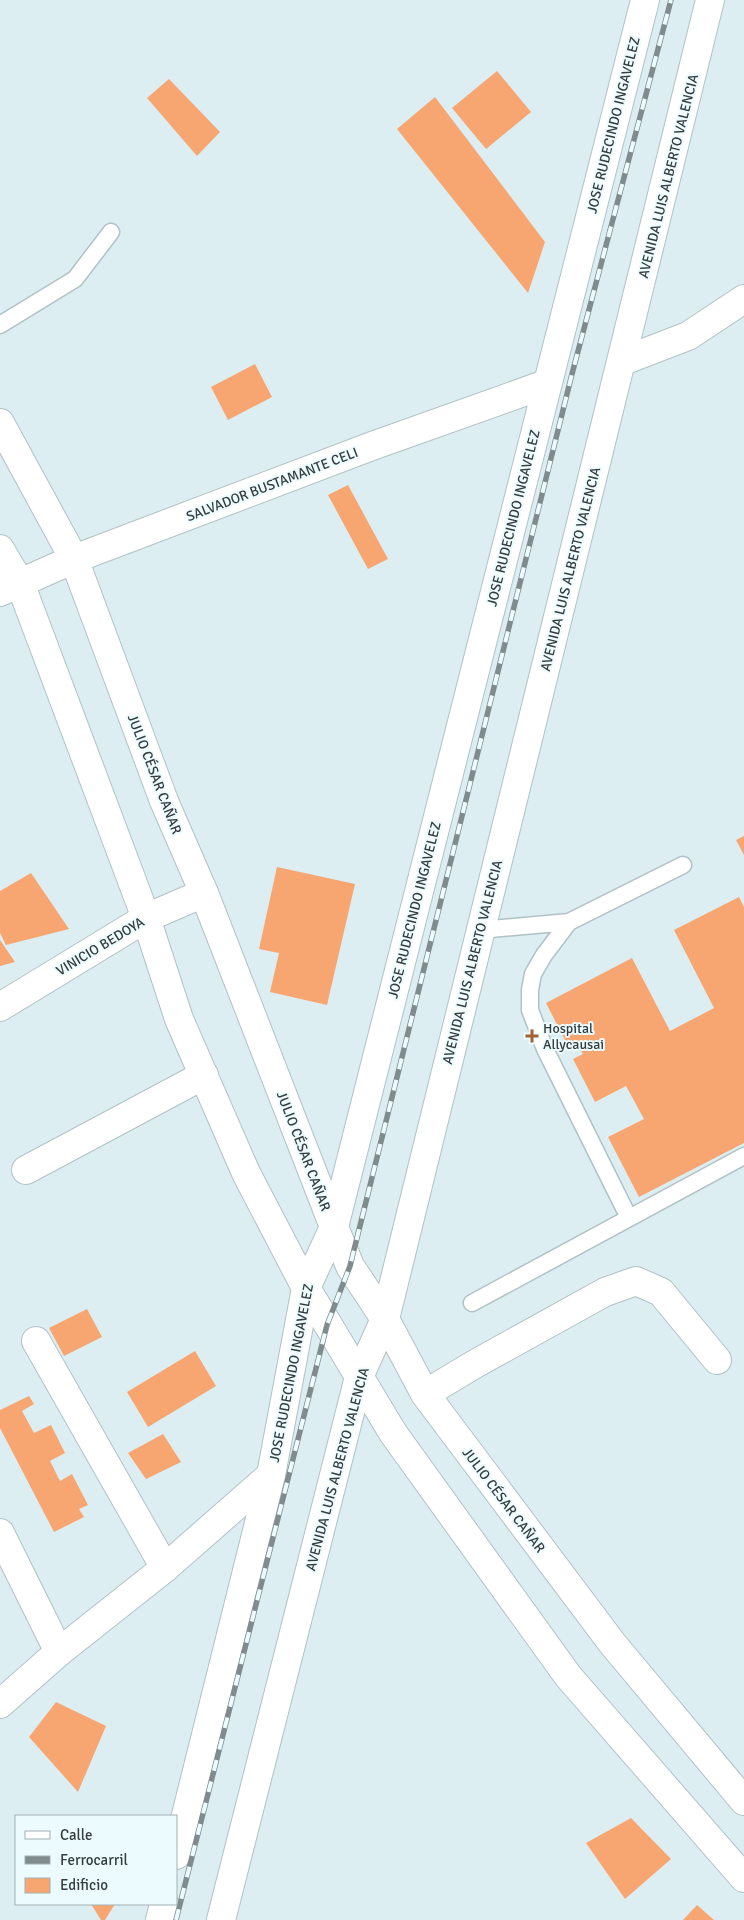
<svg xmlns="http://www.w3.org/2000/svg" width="744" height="1920" font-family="Signika,sans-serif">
<rect width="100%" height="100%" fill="#dceef2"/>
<!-- building -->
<path fill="#f8a671" d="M497,71L531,112L486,149L452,108Z
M169,79L220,132L197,156L147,98Z
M435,97L545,242L528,293L397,129Z
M255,364L272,397L228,420L211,387Z
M348,485L388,559L368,569L328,495Z
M744,836V855L736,840Z
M277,867L355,884L327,1005L270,992L279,953L259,949Z
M31,873L69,929L6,945L0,933V891Z
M739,897L744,907V1143L639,1197L608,1137L644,1119L626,1086L595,1102L573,1059L583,1054L575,1040L567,1044L546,1003L632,958L670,1031L714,1008L674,930Z
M0,940L15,962L0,966Z
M87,1309L102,1337L64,1356L49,1328Z
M195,1351L216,1386L148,1427L127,1392Z
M29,1396L34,1404L22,1411L34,1433L51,1425L65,1453L50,1461L60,1481L72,1474L88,1505L79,1509L84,1517L54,1532L0,1428V1410Z
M163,1434L181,1462L146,1479L128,1453Z
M56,1702L106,1726L78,1792L29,1737Z
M631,1818L671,1859L625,1899L586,1843Z
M91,1904H115L105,1920H101Z
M697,1905L714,1920H683Z"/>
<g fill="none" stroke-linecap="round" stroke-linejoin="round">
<defs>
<path id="lane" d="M0,325L75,279L111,232
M569,922L544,955L533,974L530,990V1010L545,1049L629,1218
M479,930L569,922L683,865
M472,1303L744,1156"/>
<path id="street" d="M645,0L334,1227L350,1266L385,1319L425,1394L612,1643L744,1801
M623,361L688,336L744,299
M0,592L74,559L372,446L546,384
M0,1007L146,918L204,893
M26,1170L204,1075
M306,1288L393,1433L568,1676L744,1878
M36,1341L165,1568
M425,1394L475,1364L605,1292L636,1281L661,1292L717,1360
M0,1533L59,1652
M176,1855L271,1475
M160,1920L164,1904
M221,1920L359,1377L385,1319C491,879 604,440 710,0"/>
<path id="secondary" d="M0,423L74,559L164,801L204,893L334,1227L306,1288L271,1475L165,1568L59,1652L0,1704
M0,549L20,583L146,918L179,1019L246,1173L306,1288"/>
</defs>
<!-- lane casing -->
<use href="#lane" stroke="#b1c2c6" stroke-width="19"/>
<!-- street casing -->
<use href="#street" stroke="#b1c2c6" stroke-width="30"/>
<!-- secondary casing -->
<use href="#secondary" stroke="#b1c2c6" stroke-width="30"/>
<!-- lane -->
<use href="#lane" stroke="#fff" stroke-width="16"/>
<!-- street -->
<use href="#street" stroke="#fff" stroke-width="28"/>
<!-- secondary -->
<use href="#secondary" stroke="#fff" stroke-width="28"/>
<defs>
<path id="rail" d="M176,1920L327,1325L350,1266L572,374L671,0"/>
</defs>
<!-- rail casing -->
<use href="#rail" stroke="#7f8b8d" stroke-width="5.5"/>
<!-- rail -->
<use href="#rail" stroke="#ecfbfe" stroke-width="4" stroke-dasharray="11" stroke-linecap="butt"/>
</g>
<!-- markers -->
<path fill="#a56132" stroke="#ecfbfe" stroke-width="2" d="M529.5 1028.5h5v5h5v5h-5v5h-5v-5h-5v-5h5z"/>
<g text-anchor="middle" stroke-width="4" stroke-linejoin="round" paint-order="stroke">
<!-- street labels -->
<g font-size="14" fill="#353c3d" stroke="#ecfbfe">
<text transform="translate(613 125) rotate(-76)" y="5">JOSE RUDECINDO INGAVELEZ</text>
<text transform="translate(668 176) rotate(-76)" y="5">AVENIDA LUIS ALBERTO VALENCIA</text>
<text transform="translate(272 484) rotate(-21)" y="5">SALVADOR BUSTAMANTE CELI</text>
<text transform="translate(513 518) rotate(-76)" y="5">JOSE RUDECINDO INGAVELEZ</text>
<text transform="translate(570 569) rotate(-76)" y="5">AVENIDA LUIS ALBERTO VALENCIA</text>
<text transform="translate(155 774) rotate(69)" y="5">JULIO CÉSAR CAÑAR</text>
<text transform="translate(414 910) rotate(-76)" y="5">JOSE RUDECINDO INGAVELEZ</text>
<text transform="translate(100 946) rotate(-31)" y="5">VINICIO BEDOYA</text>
<text transform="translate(472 962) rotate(-76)" y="5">AVENIDA LUIS ALBERTO VALENCIA</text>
<text transform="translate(304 1151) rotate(69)" y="5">JULIO CÉSAR CAÑAR</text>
<text transform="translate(291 1373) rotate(-79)" y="5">JOSE RUDECINDO INGAVELEZ</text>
<text transform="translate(337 1469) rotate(-75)" y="5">AVENIDA LUIS ALBERTO VALENCIA</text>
<text transform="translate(504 1500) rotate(53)" y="5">JULIO CÉSAR CAÑAR</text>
</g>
<!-- poi labels -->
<g font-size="14" fill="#353c3d" stroke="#ecfbfe" text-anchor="start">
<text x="543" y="1033">Hospital<tspan x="543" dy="16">Allycausai</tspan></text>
</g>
</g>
<!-- legend -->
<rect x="15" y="1815" width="162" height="90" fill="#ecfbfe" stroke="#a3afb1"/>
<rect x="25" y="1831" width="25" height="8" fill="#ffffff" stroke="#a3afb1"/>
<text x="60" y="1840" font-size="15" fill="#353c3d">Calle</text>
<rect x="25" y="1856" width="25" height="8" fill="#7f8b8d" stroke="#a3afb1"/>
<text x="60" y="1865" font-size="15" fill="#353c3d">Ferrocarril</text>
<rect x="25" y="1878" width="25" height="15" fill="#f8a671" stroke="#a3afb1"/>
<text x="60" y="1890" font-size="15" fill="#353c3d">Edificio</text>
</svg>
